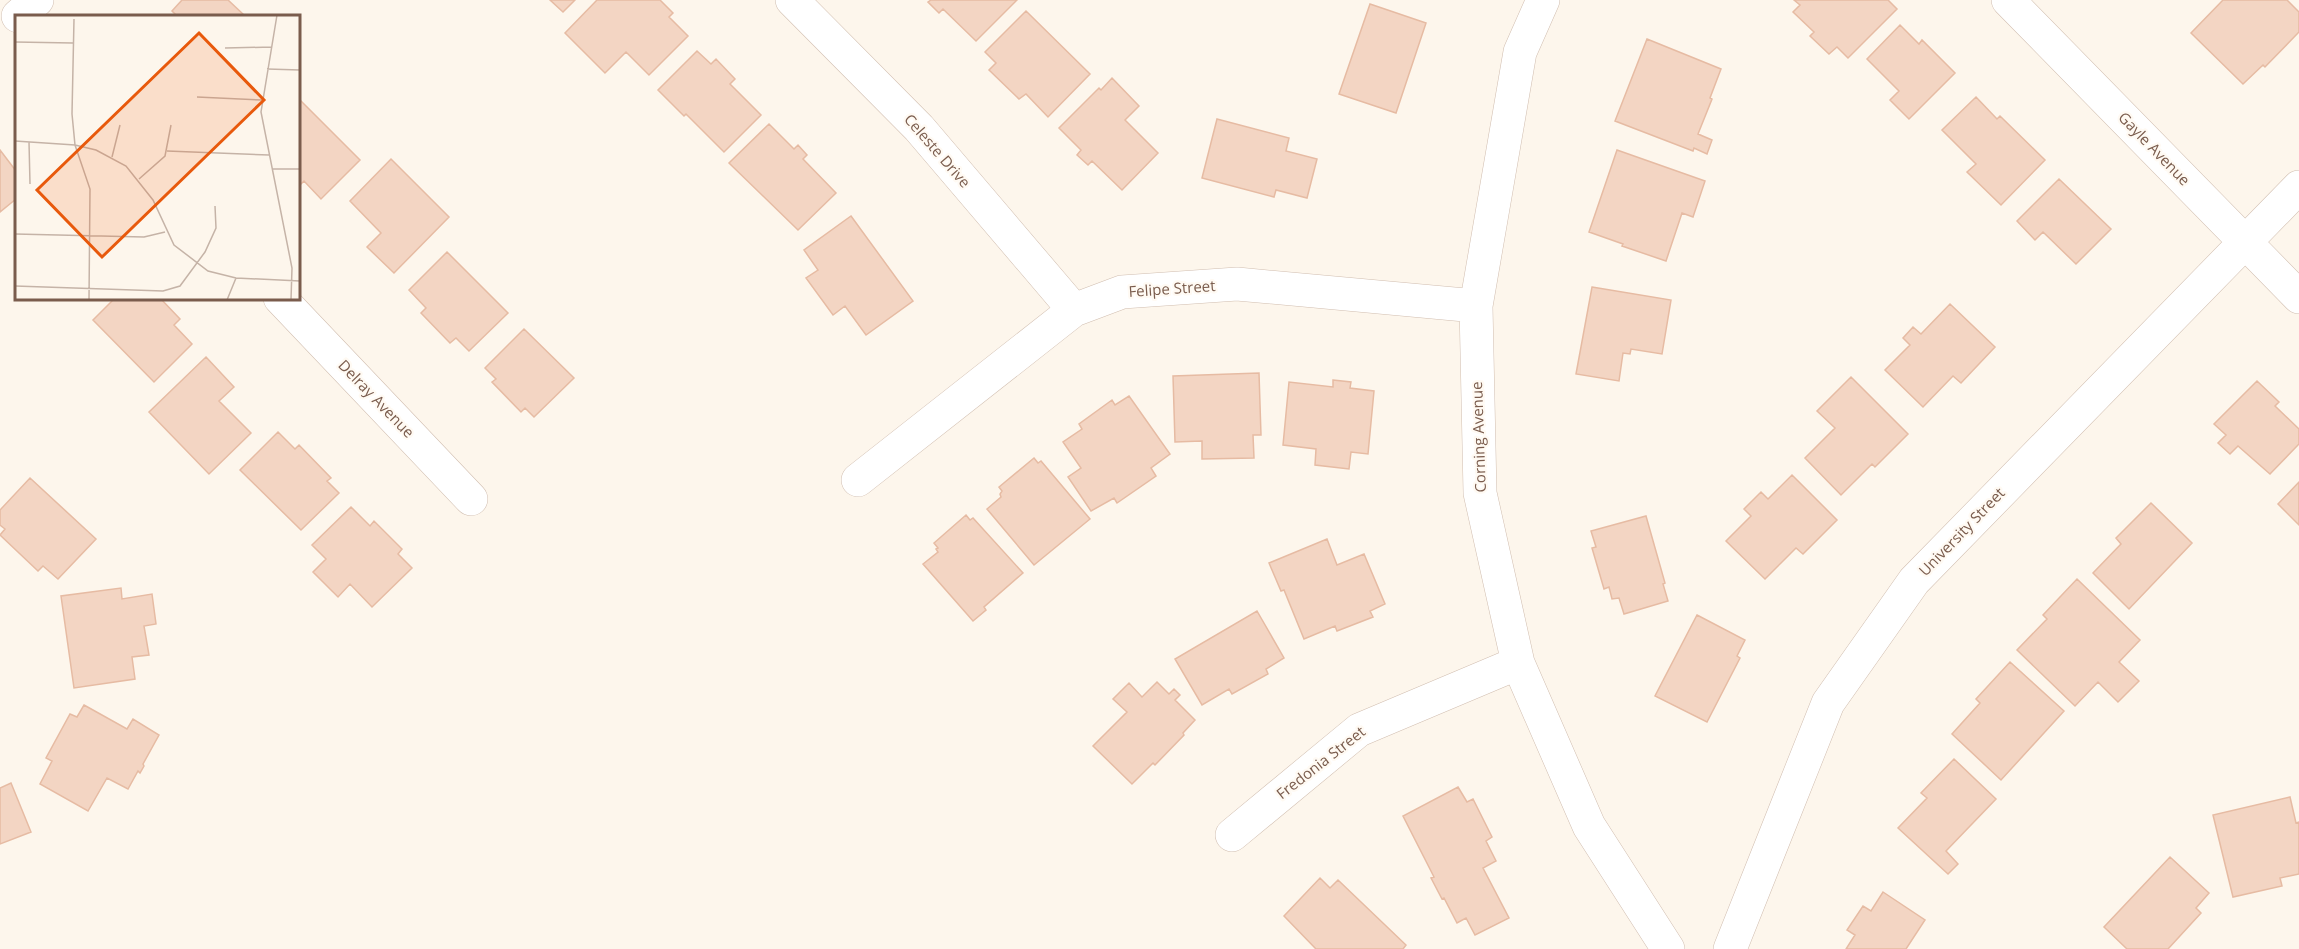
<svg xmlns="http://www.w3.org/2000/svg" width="2299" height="949" font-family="'Open Sans',sans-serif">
<rect width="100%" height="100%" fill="#fdf6ec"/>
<!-- building -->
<path fill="#f3d5c3" stroke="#e6bba3" stroke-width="1.5" d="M182,0H228L244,15L172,16L175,14L172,11Z
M550,0H575L563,12Z
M597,0H660L673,13L669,17L688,36L649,75L626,52L605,73L565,33Z
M931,0H1017L976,41L943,9L939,13L928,2Z
M1794,0H1888L1897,9L1848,58L1837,47L1829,54L1810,36L1814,32L1793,12L1800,5Z
M2223,0H2287L2299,12V32L2265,67L2263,65L2243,84L2191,33Z
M1370,4L1426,23L1396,113L1339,94Z
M1026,11L1090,74L1048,117L1026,94L1019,99L989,70L996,63L985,52Z
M1900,25L1919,44L1922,40L1955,73L1909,119L1890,100L1899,91L1867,59Z
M1647,39L1721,69L1710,98L1712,99L1698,134L1712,140L1707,154L1694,148L1693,151L1615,121Z
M697,51L711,64L716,59L735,79L730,84L761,115L724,152L686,114L684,116L658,90Z
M1112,78L1139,106L1125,120L1158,153L1122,190L1092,161L1088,165L1077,155L1081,150L1059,128L1099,88L1101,90Z
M1976,97L1997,119L2000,116L2045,160L2001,205L1967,172L1976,164L1942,130Z
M298,98L360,160L321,199L304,181L301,184L298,181Z
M1217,119L1289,138L1286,151L1317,159L1307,198L1276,190L1274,197L1202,178Z
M769,124L794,149L798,145L807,155L803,159L836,193L798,230L729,163Z
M0,150L16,171V199L0,212Z
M1617,150L1705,181L1693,217L1682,213L1666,261L1622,246L1623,244L1589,232Z
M391,159L449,217L394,273L367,247L381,233L350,201Z
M2059,179L2111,229L2076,264L2043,232L2035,240L2017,221Z
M851,216L913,301L866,335L845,306L833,315L806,278L818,270L804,250Z
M447,252L508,313L469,351L456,338L450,343L421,313L426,308L409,290Z
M1592,287L1671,300L1662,354L1631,349L1630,354L1623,353L1619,381L1576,374Z
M115,298H160L180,319L174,325L192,344L154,382L93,320Z
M1950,304L1995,347L1961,383L1953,376L1923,407L1885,370L1910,345L1903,338L1913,327L1921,334Z
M524,329L574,378L534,417L525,408L521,412L492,382L496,379L485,368Z
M206,357L234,387L219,401L251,433L209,474L149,412Z
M1259,373L1261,435H1253L1254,458L1202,459V441L1175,442L1173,376Z
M1851,377L1908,434L1875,467L1872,464L1841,495L1805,458L1835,428L1817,411Z
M1333,380L1351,382L1350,388L1374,391L1368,454L1351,452L1349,469L1315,465L1316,449L1283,445L1289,382L1333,387Z
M2257,381L2279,402L2275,406L2299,429V444L2270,474L2238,446L2230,454L2218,443L2226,435L2214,424Z
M1129,396L1170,454L1151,468L1156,476L1117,503L1114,498L1091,511L1068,477L1081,468L1063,442L1082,429L1079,424L1112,400L1115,405Z
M278,432L295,449L299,445L331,478L327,481L339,493L301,530L240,470Z
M1034,458L1038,463L1041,461L1090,519L1034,565L987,509L1001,497L1000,494L1002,491L999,487Z
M1792,475L1837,520L1803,554L1796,548L1765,579L1726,541L1751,516L1744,509L1761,492L1768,499Z
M30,478L96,539L58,579L43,566L38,571L0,535L5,529L0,525V510Z
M2299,482V525L2278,504Z
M2151,503L2192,543L2129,609L2093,573L2121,544L2116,538Z
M351,507L370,526L374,521L402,549L398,554L412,568L372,607L350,584L338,597L313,572L326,559L312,545Z
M966,515L970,520L973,518L1023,573L984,607L986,610L973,621L923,564L938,552L936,549L938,548L934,543Z
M1646,516L1665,583L1663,584L1668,601L1624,614L1619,598L1612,599L1609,587L1604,589L1592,548L1596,547L1591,531Z
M1327,539L1337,565L1364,554L1385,604L1370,611L1373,617L1337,631L1335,626L1304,639L1284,590L1281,591L1269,563Z
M2077,579L2140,640L2119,662L2139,681L2118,702L2098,682L2075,706L2017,650L2047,619L2043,615Z
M121,588L122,599L152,594L156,624L144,626L149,655L132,657L135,679L74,688L61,596Z
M1257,611L1284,658L1266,669L1268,674L1232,694L1229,689L1202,705L1175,659Z
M1697,615L1745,640L1737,656L1740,658L1707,722L1655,696Z
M2010,662L2064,711L2001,780L1952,734L1980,703L1976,699Z
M1157,682L1169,694L1174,689L1180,695L1175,700L1195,720L1183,733L1184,735L1155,765L1153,763L1132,784L1093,746L1127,712L1113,699L1129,683L1142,697Z
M84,705L127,729L133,719L159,735L143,764L144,766L140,773L138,771L128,789L107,778L88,811L40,784L52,761L46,758L70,714L77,717Z
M1954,759L1996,799L1946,851L1958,864L1948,874L1898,828L1927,798L1921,793Z
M11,783L31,832L0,844V788Z
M1458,787L1467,802L1473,799L1492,837L1486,841L1496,861L1483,868L1509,918L1475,935L1466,918L1457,923L1444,898L1442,899L1431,878L1434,877L1403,816Z
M2290,797L2296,823L2299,822V874L2280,878L2282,886L2233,897L2213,815Z
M2170,857L2209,893L2196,908L2201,913L2168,949H2127L2104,927Z
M1320,878L1330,888L1338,880L1406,945L1403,949H1316L1284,916Z
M1883,892L1925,920L1906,949H1846L1855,935L1847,930L1863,906L1871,911Z"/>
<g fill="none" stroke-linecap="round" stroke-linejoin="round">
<defs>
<path id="minor" d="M792,0L919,128L1074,310
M1543,0L1520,52L1476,306L1480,493L1518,663L1589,826L1668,949
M2008,0L2299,297
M18,16L37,0
M280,298L471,499
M858,480L1074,310L1122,292L1237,284L1476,306
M1232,835L1359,730L1518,663
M1730,949L1828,703L1914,581L2299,187"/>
</defs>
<!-- minor casing -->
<use href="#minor" stroke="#d1beb0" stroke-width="34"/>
<!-- minor -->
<use href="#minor" stroke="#fff" stroke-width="33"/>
</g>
<g text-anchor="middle" stroke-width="4.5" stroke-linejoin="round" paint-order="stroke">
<!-- street labels -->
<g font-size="15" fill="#7a5c4d" stroke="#fffaf3">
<text transform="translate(2154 149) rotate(46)" y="5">Gayle Avenue</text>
<text transform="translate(937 151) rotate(49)" y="5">Celeste Drive</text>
<text transform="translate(1172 289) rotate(-4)" y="5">Felipe Street</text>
<text transform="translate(376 399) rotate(46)" y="5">Delray Avenue</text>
<text transform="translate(1479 437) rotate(-92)" y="5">Corning Avenue</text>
<text transform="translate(1962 532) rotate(-46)" y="5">University Street</text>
<text transform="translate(1321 763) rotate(-38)" y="5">Fredonia Street</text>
</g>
</g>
<!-- overview -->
<g transform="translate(15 15)">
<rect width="285" height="285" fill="#fdf6ec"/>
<path fill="none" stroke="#c5b3a7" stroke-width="1.5" d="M262,0L246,97L277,253L276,285M59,4L57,99L60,130L75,174L74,285M0,27L58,28M210,33L257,32M252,54L285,55M182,82L247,85M0,126L60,130L81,135L111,151L138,185L159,230L193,256L221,263L285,266M14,127L15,169M152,136L254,140M97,142L105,110M258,154H285M124,164L150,141L156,110M0,219L129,222L150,217M0,271L148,276L165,271L190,237L201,213L200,191M212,285L221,263"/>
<path fill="#e8590c" fill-opacity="0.15" stroke="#e8590c" stroke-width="3" d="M184,18L249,85L87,242L22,175Z"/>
<rect width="285" height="285" fill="none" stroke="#7a5c4d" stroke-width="3"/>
</g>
</svg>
